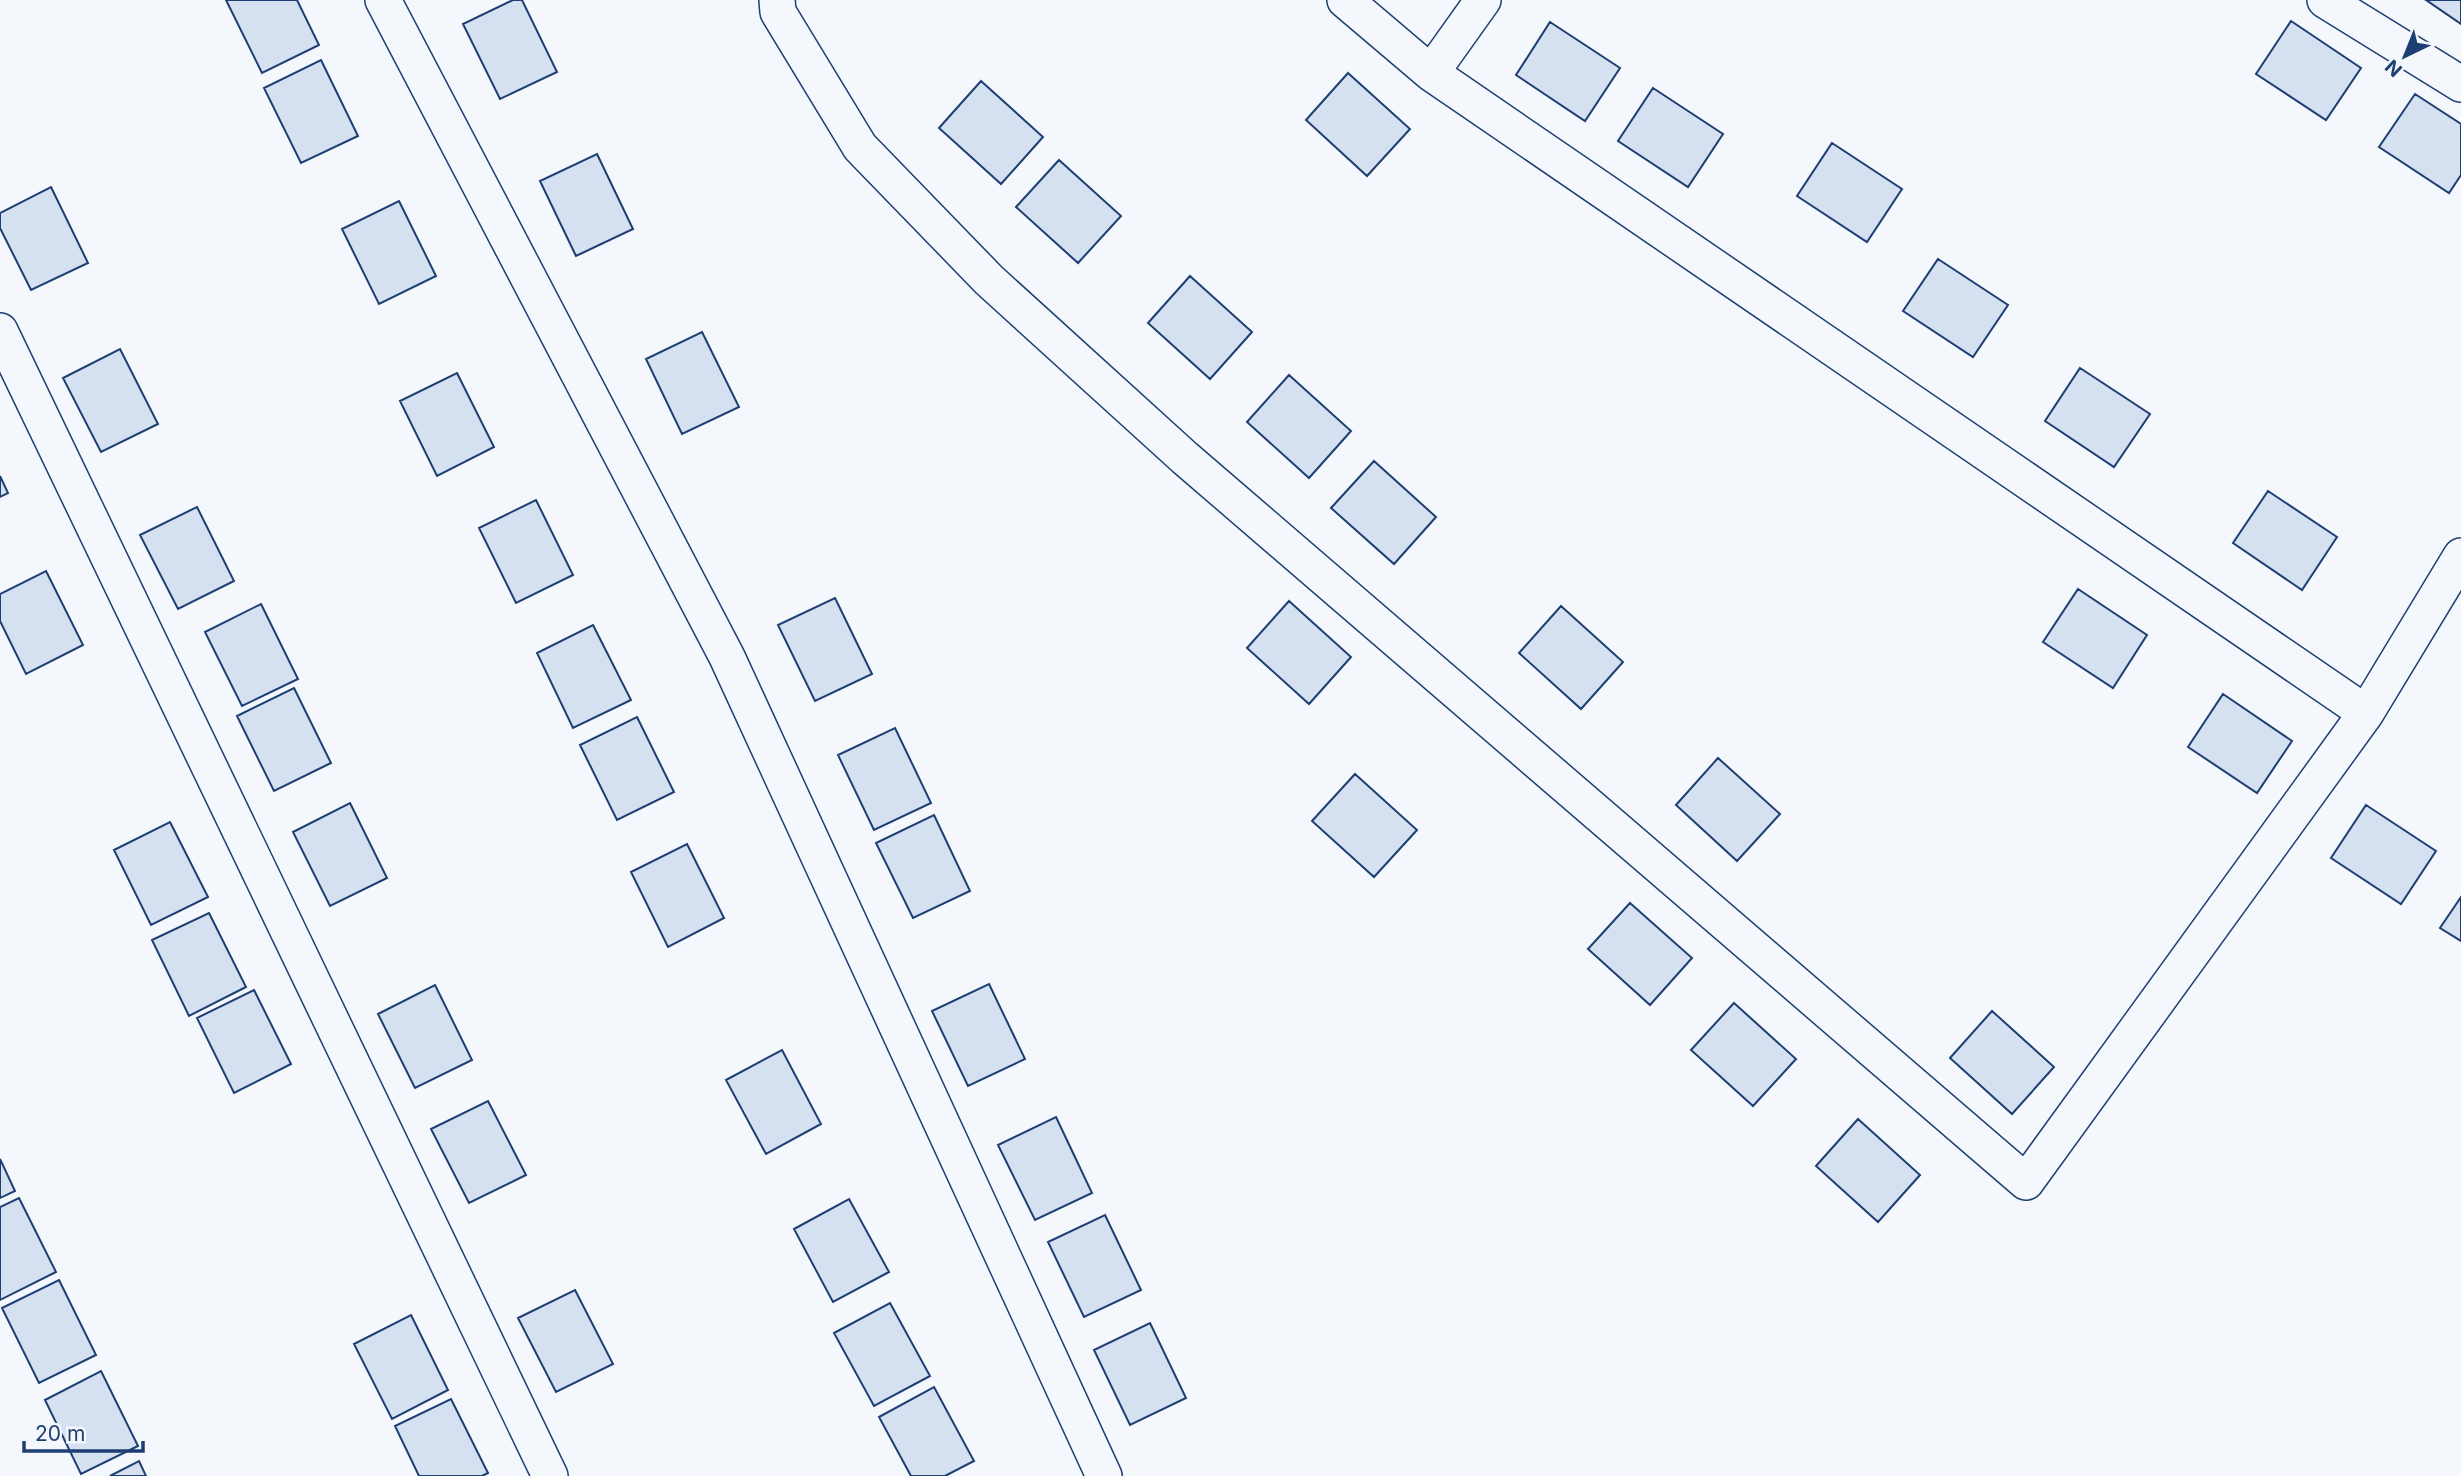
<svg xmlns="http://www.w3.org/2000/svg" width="2461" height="1476" font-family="Inter,sans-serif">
<rect width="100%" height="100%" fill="#f4f7fb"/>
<!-- building -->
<path fill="#d5e0f0" stroke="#1d3f73" stroke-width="2" d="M226,0H297L319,45L262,73Z
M513,0H522L557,72L500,99L463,24Z
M2426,0H2461V24Z
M2291,21L2361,68L2326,120L2256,74Z
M1550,22L1620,68L1585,121L1516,75Z
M321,60L358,136L301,163L264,88Z
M1348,73L1410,129L1367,176L1306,120Z
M981,81L1043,137L1001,184L939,128Z
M1653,88L1723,134L1688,187L1618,141Z
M2415,94L2461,124V175L2449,193L2379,147Z
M1832,143L1902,189L1867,242L1797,196Z
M597,154L633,229L576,256L540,181Z
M1059,160L1121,216L1078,263L1016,207Z
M51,187L88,263L31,290L0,228V213Z
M399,201L436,276L379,304L342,229Z
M1938,259L2008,305L1973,357L1903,311Z
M1190,276L1252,332L1210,379L1148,323Z
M702,332L739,407L682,434L646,359Z
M120,349L158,424L101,452L63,378Z
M2080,368L2150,414L2114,467L2045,421Z
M457,373L494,447L437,476L400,401Z
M1289,375L1351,431L1309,478L1247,422Z
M1374,461L1436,517L1394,564L1331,508Z
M0,476L8,493L0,497Z
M2268,491L2337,537L2302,590L2233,543Z
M536,500L573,575L516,603L479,528Z
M197,507L234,581L178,609L140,535Z
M46,571L83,645L26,674L0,621V594Z
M2078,589L2147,635L2113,688L2043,642Z
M835,598L872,674L815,701L778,625Z
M1289,601L1351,657L1309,704L1247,648Z
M261,604L298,679L242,706L205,632Z
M1561,606L1623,662L1581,709L1519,653Z
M593,625L631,700L573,728L537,653Z
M294,688L331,763L274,791L237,716Z
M2223,694L2292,741L2257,793L2188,747Z
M637,717L674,792L617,820L580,745Z
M895,728L931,803L874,830L838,755Z
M1718,758L1780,814L1737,861L1676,805Z
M1355,774L1417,830L1374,877L1312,821Z
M350,803L387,878L330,906L293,832Z
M2366,805L2436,851L2401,904L2331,858Z
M934,815L970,891L913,918L876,843Z
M170,822L208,897L151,925L114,850Z
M687,844L724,918L668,947L631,872Z
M2461,897V941L2440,928Z
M1630,903L1692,958L1650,1005L1588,949Z
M209,913L246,987L189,1016L152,940Z
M989,984L1025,1059L968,1086L932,1011Z
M435,985L472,1060L415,1088L378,1014Z
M254,990L291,1064L234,1093L197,1018Z
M1734,1003L1796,1059L1753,1106L1691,1050Z
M1992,1011L2054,1067L2012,1114L1950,1058Z
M782,1050L821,1124L766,1154L726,1080Z
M488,1101L526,1175L469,1203L431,1129Z
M1056,1117L1092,1193L1035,1220L998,1145Z
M1858,1119L1920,1175L1878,1222L1816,1166Z
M0,1159L15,1191L0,1198Z
M19,1198L56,1272L0,1300V1207Z
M849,1199L889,1272L833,1302L794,1229Z
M1105,1215L1141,1290L1084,1317L1048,1242Z
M59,1280L96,1355L39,1383L2,1308Z
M575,1290L613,1364L556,1392L518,1318Z
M890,1303L930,1376L874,1406L834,1333Z
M411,1315L448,1390L392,1419L354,1344Z
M1150,1323L1186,1398L1130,1425L1094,1350Z
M101,1371L138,1446L81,1474L45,1400Z
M934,1387L974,1461L945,1476H911L879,1417Z
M451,1399L488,1473L482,1476H419L395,1426Z
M139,1461L146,1476H110Z"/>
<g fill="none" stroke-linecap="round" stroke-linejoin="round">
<defs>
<path id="minor" d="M383,0L727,657L1104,1476
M777,0L778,12L860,147L989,280L1185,458L2026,1182L2366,713L2461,556
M1345,0L1431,73L2366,713
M2325,0L2461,84
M1431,73L1483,0
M0,331L550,1476"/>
</defs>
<!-- minor casing -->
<use href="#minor" stroke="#1d3f73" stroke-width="38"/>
<!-- minor -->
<use href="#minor" stroke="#f4f7fb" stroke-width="35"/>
</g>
<!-- north arrow -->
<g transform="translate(2405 56) rotate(223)" stroke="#f4f7fb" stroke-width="5" paint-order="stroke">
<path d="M0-5L12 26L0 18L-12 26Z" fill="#1d3f73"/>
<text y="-10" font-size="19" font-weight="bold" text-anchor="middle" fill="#1d3f73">N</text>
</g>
<!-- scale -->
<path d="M24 1441v10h119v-10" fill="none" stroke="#1d3f73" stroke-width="3.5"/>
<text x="35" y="1441" font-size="21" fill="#1d3f73" stroke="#f4f7fb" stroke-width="5" paint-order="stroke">20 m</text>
</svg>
